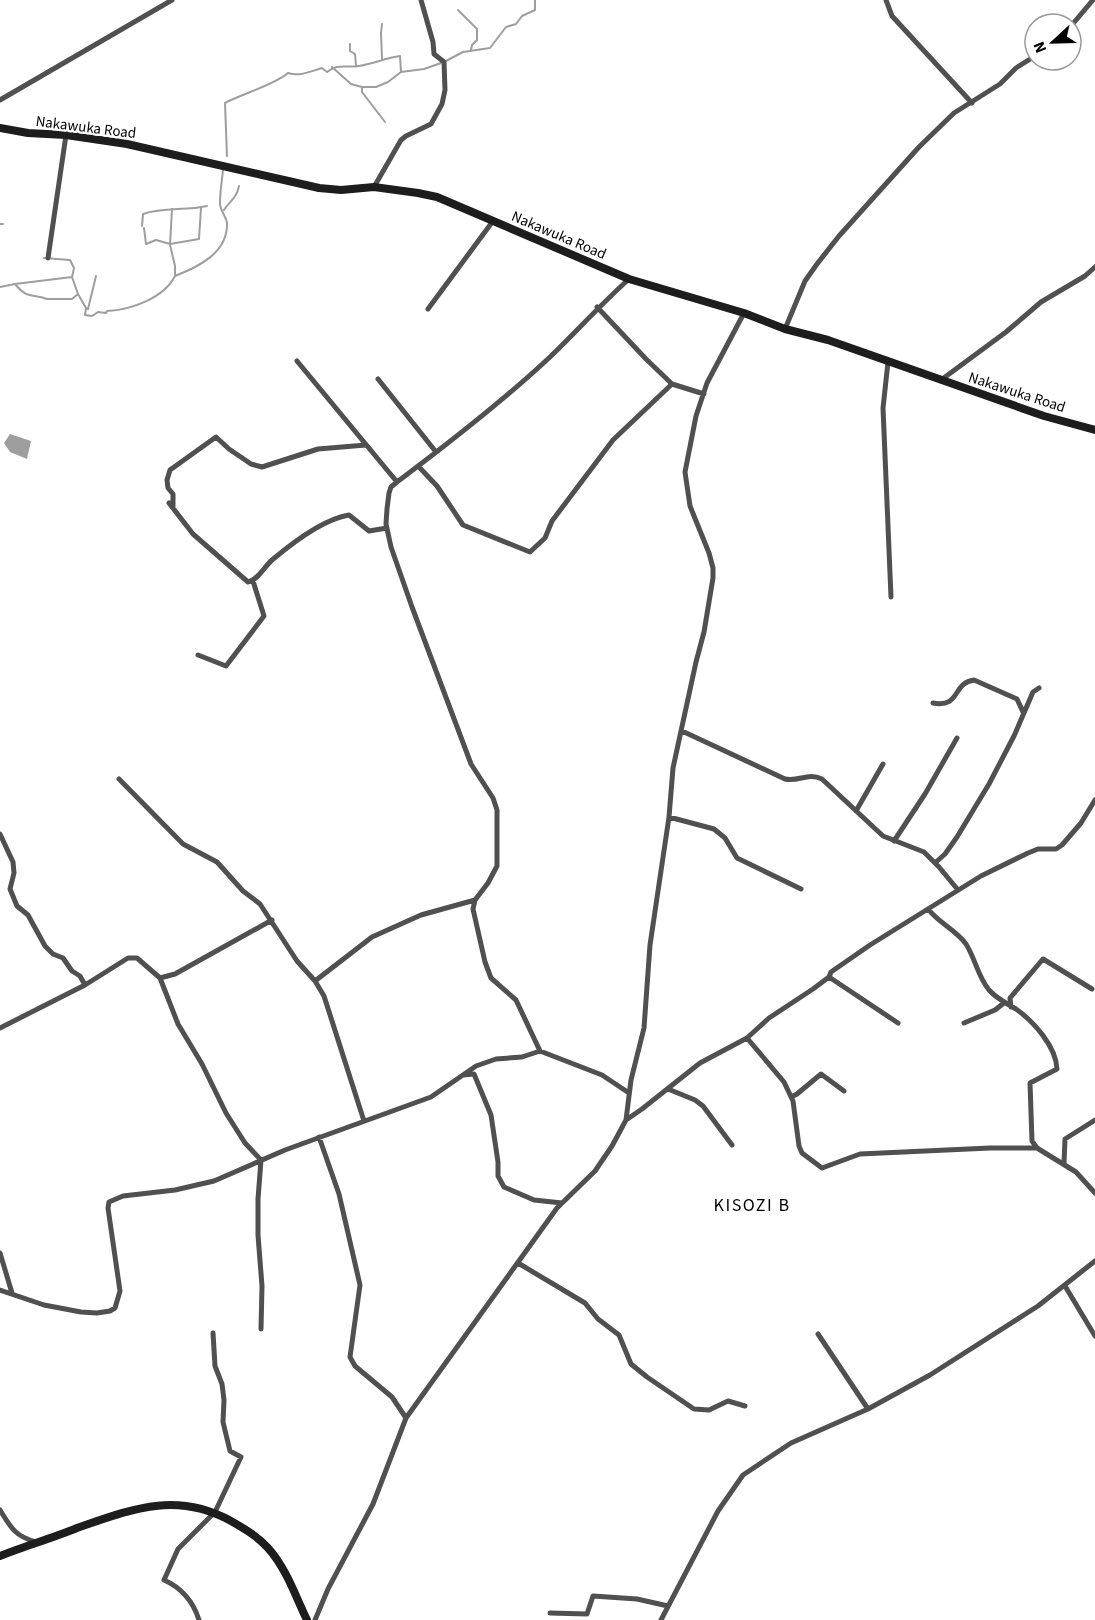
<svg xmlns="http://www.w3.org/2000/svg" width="1095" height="1620" font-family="'Source Sans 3',sans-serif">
<rect width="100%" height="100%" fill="#fff"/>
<!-- water -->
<path fill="#9e9e9e" d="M10,434L31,441L27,459L10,452L4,443Z"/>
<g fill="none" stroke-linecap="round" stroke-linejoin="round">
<!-- stream -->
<path stroke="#9e9e9e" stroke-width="2" d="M458,10L477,29V40L472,45L471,50
M350,44V51L355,54L356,65
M382,59L381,33L382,24
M332,67L351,84L362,87V92L385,122
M362,87H376L388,82L401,72
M227,156L225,103C242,94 276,84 288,73C300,77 311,71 322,68L327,72C337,63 346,68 359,66C372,64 386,58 400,56L401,72L424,69L444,62L463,52L490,48L506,27L516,24L522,16L535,10V0
M172,209L170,245L175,266V276
M224,210C230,200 236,200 239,186
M0,224H3
M142,226L143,214C164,207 185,211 207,206
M144,228L146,244L156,240L170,244L199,239L201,208
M72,277L78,294
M15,284L72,277L74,268L70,260L44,258
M0,287L15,284C28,300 32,293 47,299H72L78,294L86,308L85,315L92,316L98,312L106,313L107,311C131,310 164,298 175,276C198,267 228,253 227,223C226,216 219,209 220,202C220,192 222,180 223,170
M86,308L88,309L96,276"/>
<!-- street -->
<path stroke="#505050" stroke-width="5" d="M886,0L892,16L972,103
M1071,26L1093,0
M0,100L172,0
M374,187L401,140L406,136L431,124L442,104L445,90L444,62L434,54L433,42L421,0
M48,258L66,135
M597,307L646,359L672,384L704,394
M428,309L493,221
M785,329L805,281L817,264L839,236L919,147L954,113L1000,84L1016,68L1035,56
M297,361L397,482
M888,362L883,408L891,597
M378,379L436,452
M941,380L1006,332L1041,302L1085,276L1095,267
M418,466L437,486L463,525L530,552L545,538L552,521L613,440L672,384
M169,503L193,534L248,582C258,580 264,567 272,560C291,544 324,519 349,515L369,531L387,528
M173,508V494L168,488L167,480L170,470L216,437L229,449L251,464L262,467L318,449L366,445
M198,655L226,666L264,616L253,581
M933,703C961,708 952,683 974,680L1017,699L1023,712
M682,731L785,779C799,782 808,772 822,779L883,836L924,852L939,867L958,890
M119,779L183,844L217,862L243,891L260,904L297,961L315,981L324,996L364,1121
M856,811L883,764
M669,817L714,829L725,838L737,858L801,889
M0,834L13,862L14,873L10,889L17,906L28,915L45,946L53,954L63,958L72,971L80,976L85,985
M894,841L925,794L957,738
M935,863L945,854L957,837L989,784L1014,736L1033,692L1039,688
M829,977L898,1023
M160,978L178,1024L202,1064L226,1113L245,1143L261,1160L258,1199V1235L262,1286L261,1329
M315,981L372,937L421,915L475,900
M1011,1007L1010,998L1043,959L1092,989
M964,1023L995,1010L1004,1003
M0,1028L85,985L128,958H137L160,978L175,974L272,920
M747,1038L784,1082L793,1101L799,1146L802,1153L822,1168L860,1154L990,1148H1037L1032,1141L1030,1083L1057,1069C1056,1046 1033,1021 1016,1009C1006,1003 997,999 989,990C978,977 975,958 966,944C956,930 939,923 929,910
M540,1051L516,1000L491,978L485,962L473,909L475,900L488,883L497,866V810L493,798L471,764L412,607L391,547L386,524L387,509L389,493L391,487L397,482C449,443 502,402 550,357C577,331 601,304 629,279
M463,1075L474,1074L491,1115L498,1162V1176L504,1187L534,1200L562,1203
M668,1089L695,1100L703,1106L732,1145
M791,1097L797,1094L821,1074L844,1091
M626,1120L642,1109L700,1063L747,1038L769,1018L813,989L829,977L831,972L870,945L981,876L1028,853L1038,849H1056L1062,845L1081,823L1095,800
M319,1137L339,1194L360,1285L350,1357L355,1366L392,1397L406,1418
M1037,1148L1076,1172L1095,1193
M1064,1163L1065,1139L1095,1120
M0,1253L12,1293
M518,1263L585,1303L598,1319L619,1335L631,1364L647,1377L694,1409L709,1410L728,1401L745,1406
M1065,1286L1095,1336
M0,1290L44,1305L81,1312L97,1313L110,1311L115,1308L120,1291L108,1208L109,1202L123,1196L175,1190L214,1181L285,1150L431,1097L476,1066L496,1059L522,1057L540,1051L602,1075L629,1093
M818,1334L868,1409
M0,1510C11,1528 15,1536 36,1542
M550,1613L587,1614L593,1596L637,1599L668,1606
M199,1620C193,1601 182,1588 164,1580L178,1549L215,1512L241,1457L230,1451L223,1422L224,1400L222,1384L215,1366L213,1333
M315,1620L328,1589L373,1504L406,1418L557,1208L595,1171L612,1146L626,1120L631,1080L644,1028L650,945L669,817L673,768L696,662L704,632L713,578V568L709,553L690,506L685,472L696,416L707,383L744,313
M661,1620L718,1511L743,1475L791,1443L868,1409L930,1375L1038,1306L1095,1261"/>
<!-- secondary -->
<path stroke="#1d1d1d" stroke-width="8" d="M0,128L28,133L66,135L127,144L319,188L341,190L374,187L418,193L437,197L629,279L744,313L785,329L828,340L1044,416L1095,430
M0,1556C26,1546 52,1538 77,1528C132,1509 176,1491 231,1521C245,1529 257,1536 268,1548C286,1568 295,1595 307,1620"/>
</g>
<g text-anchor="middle" stroke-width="4.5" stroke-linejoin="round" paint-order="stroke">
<!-- street labels -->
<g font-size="15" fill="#000" stroke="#fff">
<text transform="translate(86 127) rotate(7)" y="5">Nakawuka Road</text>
<text transform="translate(559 235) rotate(23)" y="5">Nakawuka Road</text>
<text transform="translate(1017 392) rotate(18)" y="5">Nakawuka Road</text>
</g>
<!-- quarter labels -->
<g font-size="18" letter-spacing="1.5" fill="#000" stroke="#fff">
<text x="752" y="1211">KISOZI B</text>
</g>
</g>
<!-- north arrow -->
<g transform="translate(1053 42) rotate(248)"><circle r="28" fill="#ffffff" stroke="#999999" stroke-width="1.5"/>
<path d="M0-4.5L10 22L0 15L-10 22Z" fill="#000000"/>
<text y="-9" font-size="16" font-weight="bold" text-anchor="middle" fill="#000000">N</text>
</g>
</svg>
